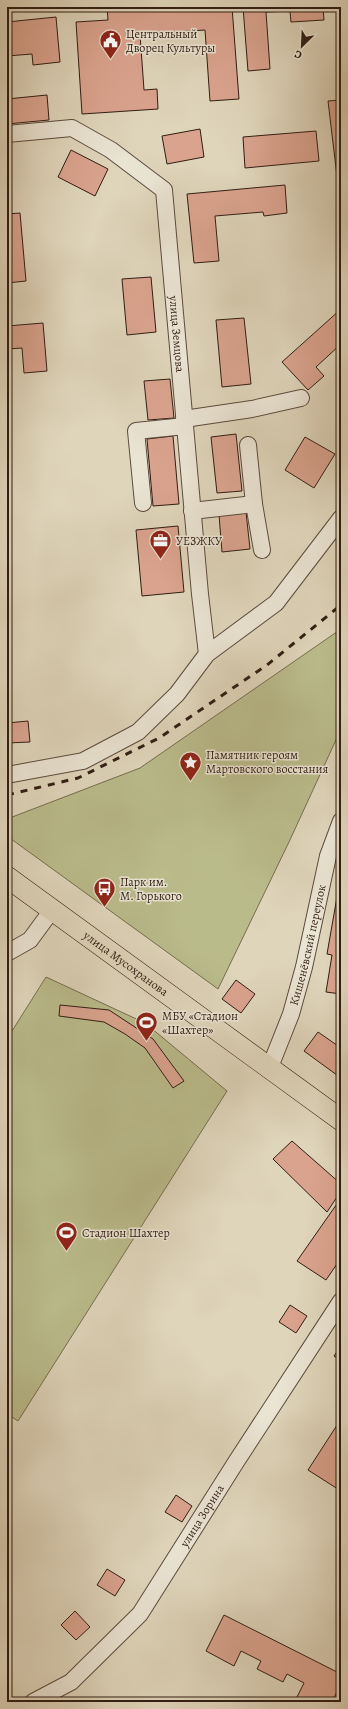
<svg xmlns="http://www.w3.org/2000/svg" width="348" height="1709" font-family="Alegreya,serif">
<rect width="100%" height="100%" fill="#dfd5bb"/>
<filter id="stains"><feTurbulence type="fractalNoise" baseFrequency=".005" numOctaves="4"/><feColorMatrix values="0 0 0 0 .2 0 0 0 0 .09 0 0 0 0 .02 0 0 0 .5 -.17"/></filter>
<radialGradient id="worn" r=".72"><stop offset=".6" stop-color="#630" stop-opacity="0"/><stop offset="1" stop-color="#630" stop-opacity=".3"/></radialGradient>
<!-- green -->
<path fill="#babb8b" stroke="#766c4f" d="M341,629V729L289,842L218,989L7,836V819L140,768Z
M46,977L145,1023L227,1091L18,1421L7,1414V1039Z"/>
<!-- building -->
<path fill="#daa38e" stroke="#311d13" d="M107,7H232L239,99L210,101L205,30L140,34L144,90L157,89L158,109L82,114L76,22L108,20Z
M243,7H335L323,8L324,20L291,22L290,11L266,12L270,69L248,71Z
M56,17L60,62L33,65L32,54L7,56V22Z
M47,95L49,120L7,124V99Z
M341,100V210L328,101Z
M200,129L204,157L167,164L162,136Z
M316,131L319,161L245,168L243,137Z
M71,150L108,169L95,196L58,177Z
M285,185L287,213L264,216L263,212L215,216L219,261L194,263L187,194Z
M20,213L26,281L7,283V214Z
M151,277L156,332L127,335L122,279Z
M341,309V344L316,367L324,376L308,390L282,362Z
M244,318L251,384L222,387L216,320Z
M43,323L47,371L24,373L22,348L7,349V326Z
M170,379L174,418L148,420L144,381Z
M236,434L242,491L217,493L211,437Z
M173,436L179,504L153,506L147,439Z
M305,437L335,454L314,488L285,470Z
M246,512L250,549L222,552L219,515Z
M178,526L184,592L142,596L136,530Z
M28,721L30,742L7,743V723Z
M341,874V994L326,992L332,955L327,954Z
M236,980L255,994L241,1013L222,999Z
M60,1005L109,1010L153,1039L184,1081L173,1088L145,1048L125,1034L104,1022L59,1016Z
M318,1032L341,1048V1078L304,1051Z
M292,1141L341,1184V1191L327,1212L273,1159Z
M341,1198V1258L326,1280L297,1261Z
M290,1305L307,1316L296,1333L279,1322Z
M341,1346V1361L334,1356Z
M341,1419V1491L308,1470Z
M176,1495L192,1506L182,1522L165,1512Z
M107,1569L125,1580L115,1596L97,1585Z
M75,1611L90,1627L76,1640L61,1625Z
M224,1615L341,1674V1683L332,1702H301L296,1699L304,1683L287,1674L283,1682L257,1669L261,1661L241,1651L234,1666L206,1651Z"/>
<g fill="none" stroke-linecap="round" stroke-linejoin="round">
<defs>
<g id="minor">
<path id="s1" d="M7,134L72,128L111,150L164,190L200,594L207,654"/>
<path d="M184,419L252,409L301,398"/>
<path d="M248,445L254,504L262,550"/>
<path d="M143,503L136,431L185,426"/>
<path d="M192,511L254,504"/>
<path d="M7,775L83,761L138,732L177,694L207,654L276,603L341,518"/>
<path d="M7,953L30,940L52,910"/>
<path id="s2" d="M270,1067L291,1014L304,967L328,856L341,821"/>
<path id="s3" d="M33,1702L71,1682L140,1614L236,1462L341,1301"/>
</g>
<g id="major">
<path id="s4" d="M7,877L341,1120"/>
</g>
</defs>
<!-- minor casing -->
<use href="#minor" stroke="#5c4b3d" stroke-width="18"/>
<!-- major casing -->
<use href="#major" stroke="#311d13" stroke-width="22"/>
<!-- minor -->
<use href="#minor" stroke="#eae4d3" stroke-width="16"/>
<!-- major -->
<use href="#major" stroke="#dfd5bb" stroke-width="21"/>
<!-- rail -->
<path stroke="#311d13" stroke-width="3" stroke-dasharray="7 7" stroke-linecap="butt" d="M7,795L78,778L159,738L267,665L341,605"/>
</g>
<!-- icons -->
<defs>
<symbol id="civic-pin" viewBox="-11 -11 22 30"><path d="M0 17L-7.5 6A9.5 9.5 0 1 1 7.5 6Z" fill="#8f2418" stroke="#eae4d3"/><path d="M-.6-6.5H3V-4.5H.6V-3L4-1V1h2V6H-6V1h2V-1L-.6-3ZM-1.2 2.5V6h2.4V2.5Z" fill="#fff"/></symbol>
<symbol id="office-pin" viewBox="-11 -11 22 30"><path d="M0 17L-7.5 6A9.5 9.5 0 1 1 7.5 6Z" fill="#8f2418" stroke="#eae4d3"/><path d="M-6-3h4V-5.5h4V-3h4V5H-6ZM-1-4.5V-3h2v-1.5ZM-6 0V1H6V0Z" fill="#fff"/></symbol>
<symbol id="sight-pin" viewBox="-11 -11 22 30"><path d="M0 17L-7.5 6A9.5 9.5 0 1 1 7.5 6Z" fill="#8f2418" stroke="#eae4d3"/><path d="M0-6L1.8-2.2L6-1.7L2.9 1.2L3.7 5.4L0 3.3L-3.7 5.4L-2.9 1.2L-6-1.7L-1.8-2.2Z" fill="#fff"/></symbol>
<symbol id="bus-pin" viewBox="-11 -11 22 30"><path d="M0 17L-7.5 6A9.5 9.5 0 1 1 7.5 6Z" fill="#8f2418" stroke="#eae4d3"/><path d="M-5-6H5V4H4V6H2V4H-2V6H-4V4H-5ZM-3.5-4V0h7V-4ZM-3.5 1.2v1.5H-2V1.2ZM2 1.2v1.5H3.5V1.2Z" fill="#fff"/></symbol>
<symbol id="stadium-pin" viewBox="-11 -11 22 30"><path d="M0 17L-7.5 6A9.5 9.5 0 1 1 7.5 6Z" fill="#8f2418" stroke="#eae4d3"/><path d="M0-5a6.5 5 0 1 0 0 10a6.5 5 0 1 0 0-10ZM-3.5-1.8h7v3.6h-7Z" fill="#fff"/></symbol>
</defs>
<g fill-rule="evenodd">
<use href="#civic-pin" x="98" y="28" width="25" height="34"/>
<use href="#office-pin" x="148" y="528" width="25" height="34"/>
<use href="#sight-pin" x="178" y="750" width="25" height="34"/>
<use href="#bus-pin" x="92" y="876" width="25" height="34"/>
<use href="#stadium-pin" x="134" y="1010" width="25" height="34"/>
<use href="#stadium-pin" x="54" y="1220" width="25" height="34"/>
</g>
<g text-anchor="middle" stroke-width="3" stroke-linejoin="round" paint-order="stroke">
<!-- poi labels -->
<g font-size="12" fill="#311d13" stroke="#eae4d3" text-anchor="start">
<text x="126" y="38">Центральный<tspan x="126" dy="14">Дворец Культуры</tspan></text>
<text x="176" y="545">УЕЗЖКУ</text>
<text x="206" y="759">Памятник героям<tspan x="206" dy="14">Мартовского восстания</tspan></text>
<text x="120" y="886">Парк им.<tspan x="120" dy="14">М. Горького</tspan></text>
<text x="162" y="1020">МБУ «Стадион<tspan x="162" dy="14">«Шахтер»</tspan></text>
<text x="82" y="1237">Стадион Шахтер</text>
</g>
<!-- street labels -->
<g font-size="12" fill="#311d13" stroke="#eae4d3">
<text dy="4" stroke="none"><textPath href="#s1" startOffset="321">улица Земцова</textPath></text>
<text dy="4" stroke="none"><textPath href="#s2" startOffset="128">Кишенёвский переулок</textPath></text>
<text dy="4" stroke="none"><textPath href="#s4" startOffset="147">улица Мусохранова</textPath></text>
<text dy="4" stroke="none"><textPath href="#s3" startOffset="256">улица Зорина</textPath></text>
</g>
</g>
<!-- margin -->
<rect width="348" height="1709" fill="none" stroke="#dfd5bb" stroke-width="24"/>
<rect x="8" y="8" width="332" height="1693" fill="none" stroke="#311d13" stroke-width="2"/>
<rect x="12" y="12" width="324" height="1685" fill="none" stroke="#311d13"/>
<!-- north arrow -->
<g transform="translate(302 46) rotate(204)" stroke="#eae4d3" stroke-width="3" paint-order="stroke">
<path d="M0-3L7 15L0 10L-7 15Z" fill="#311d13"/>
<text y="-6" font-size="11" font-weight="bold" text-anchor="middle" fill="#311d13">С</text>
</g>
<rect width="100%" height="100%" filter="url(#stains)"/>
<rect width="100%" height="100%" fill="url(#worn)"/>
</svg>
